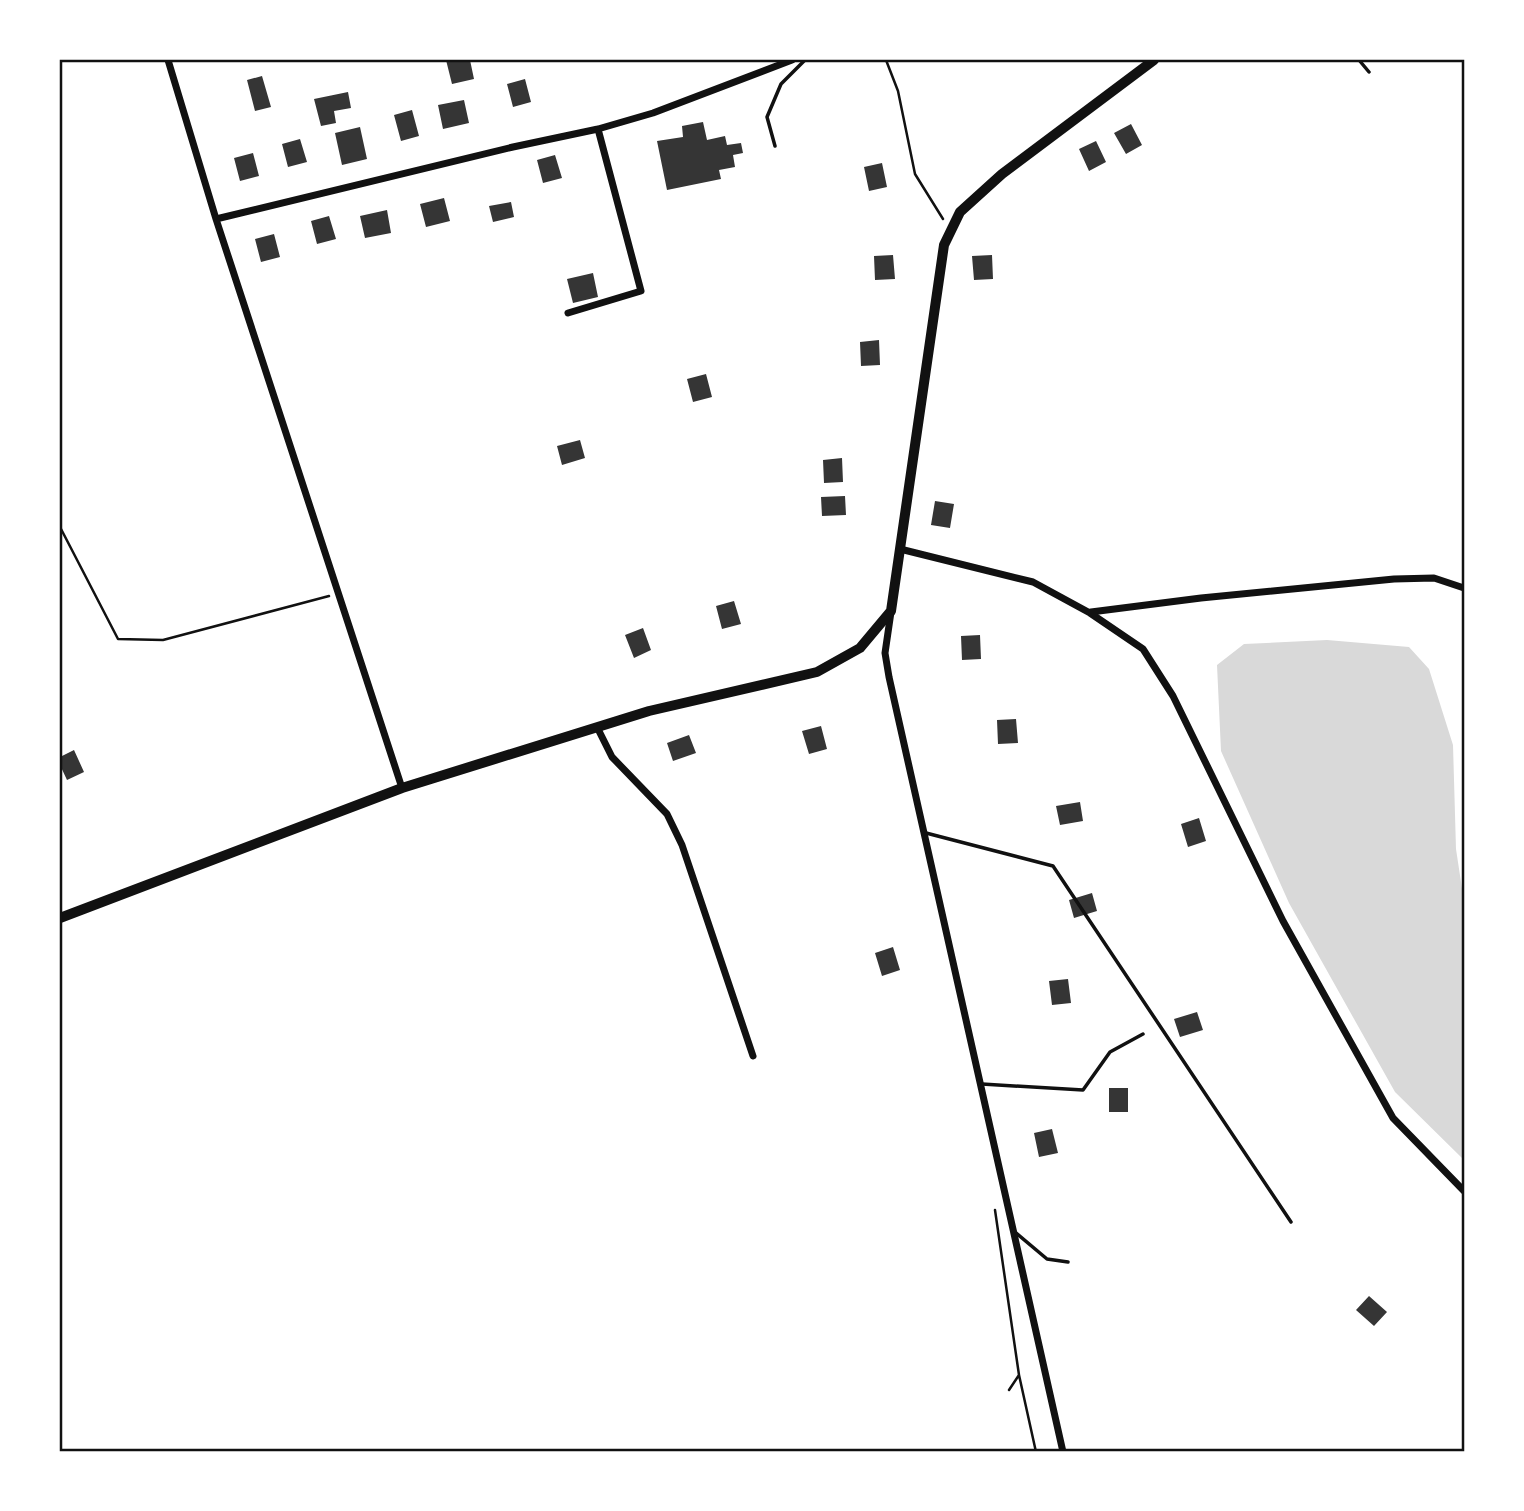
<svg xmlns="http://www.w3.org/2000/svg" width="1524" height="1511" font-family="Mulish,sans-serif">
<rect width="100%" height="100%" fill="#fff"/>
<!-- water -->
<path fill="#d9d9d9" d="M1327,640L1409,647L1429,669L1453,745L1456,849L1464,902V1160L1395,1092L1289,903L1221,751L1217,665L1244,644Z"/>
<!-- building -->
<path fill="#353535" d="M446,60H470L474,79L452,84Z
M262,76L271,107L255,111L247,80Z
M525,79L531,102L513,107L507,84Z
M348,92L351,108L334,111L336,123L321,126L314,99Z
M464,100L469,123L443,129L438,105Z
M412,110L419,136L401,141L394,115Z
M703,122L707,140L725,136L727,145L741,143L743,153L733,155L735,167L719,170L721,179L667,190L657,141L683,137L682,126Z
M1131,124L1142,145L1126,154L1114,133Z
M360,127L367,159L342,165L335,133Z
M300,139L307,162L288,167L282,144Z
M1096,141L1106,162L1089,171L1079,149Z
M253,153L259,176L240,181L234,158Z
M555,155L562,178L543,183L537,160Z
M882,163L887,187L869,191L864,167Z
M444,198L450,221L426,227L420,204Z
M511,202L514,217L493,222L489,206Z
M387,210L391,233L365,238L360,216Z
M329,216L336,239L317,244L311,221Z
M274,234L280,257L261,262L255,239Z
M893,255L895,279L875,280L874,256Z
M992,255L993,279L974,280L972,256Z
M593,273L598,297L573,303L567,279Z
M879,340L880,365L861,366L860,342Z
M706,374L712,397L693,402L687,379Z
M580,440L585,458L562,465L557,446Z
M842,458L843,482L824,483L823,460Z
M845,496L846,515L822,516L821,497Z
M935,501L954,504L950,528L931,525Z
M734,601L741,624L722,629L716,606Z
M643,628L651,650L634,658L625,635Z
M980,635L981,659L962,660L961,636Z
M1016,719L1018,743L998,744L997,720Z
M821,726L827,749L809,754L802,731Z
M689,735L696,753L673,761L667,743Z
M74,750L84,772L67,780L60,765V757Z
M1080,802L1083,821L1060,825L1056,806Z
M1199,818L1206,841L1188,847L1181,824Z
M1092,893L1097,911L1074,918L1069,900Z
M893,947L900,970L882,976L875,953Z
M1068,979L1071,1003L1052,1005L1049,981Z
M1197,1012L1203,1030L1180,1037L1174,1019Z
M1109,1088H1128V1112H1109Z
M1052,1129L1058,1153L1039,1157L1034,1133Z
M1369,1296L1387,1312L1374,1326L1356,1310Z"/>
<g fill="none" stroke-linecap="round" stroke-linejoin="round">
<!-- path -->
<path stroke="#111" stroke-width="2.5" d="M886,60L898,91L915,174L943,219
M60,527L118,639L163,640L329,596
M995,1210L1019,1375L1009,1390
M1019,1375L1036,1452"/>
<!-- service -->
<path stroke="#111" stroke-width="3.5" d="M1359,60L1369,72
M775,146L767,117L781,84L805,60
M926,833L1053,866L1291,1222
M982,1084L1083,1090L1110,1052L1143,1034
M1015,1232L1047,1259L1068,1262"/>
<!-- minor -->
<path stroke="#111" stroke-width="7" d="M168,60L216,219L402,788
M216,219L513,147L598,129L653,113L792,60
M568,313L641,291L598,129
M900,549L1033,582L1090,613L1143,649L1173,696L1283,921L1393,1118L1464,1191
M891,612L885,653L889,677L1063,1452
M1091,612L1201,598L1394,579L1434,578L1464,588
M597,727L612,757L667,814L682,845L753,1056"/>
<!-- tertiary -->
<path stroke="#111" stroke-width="10" d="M60,918L402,788L649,711L817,672L860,648L891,611L944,245L960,212L1002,174L1154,60"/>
</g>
<!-- border -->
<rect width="1524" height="1511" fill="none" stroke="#ffffff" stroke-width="122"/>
<rect x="61" y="61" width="1402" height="1389" fill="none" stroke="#111" stroke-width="2.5"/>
</svg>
